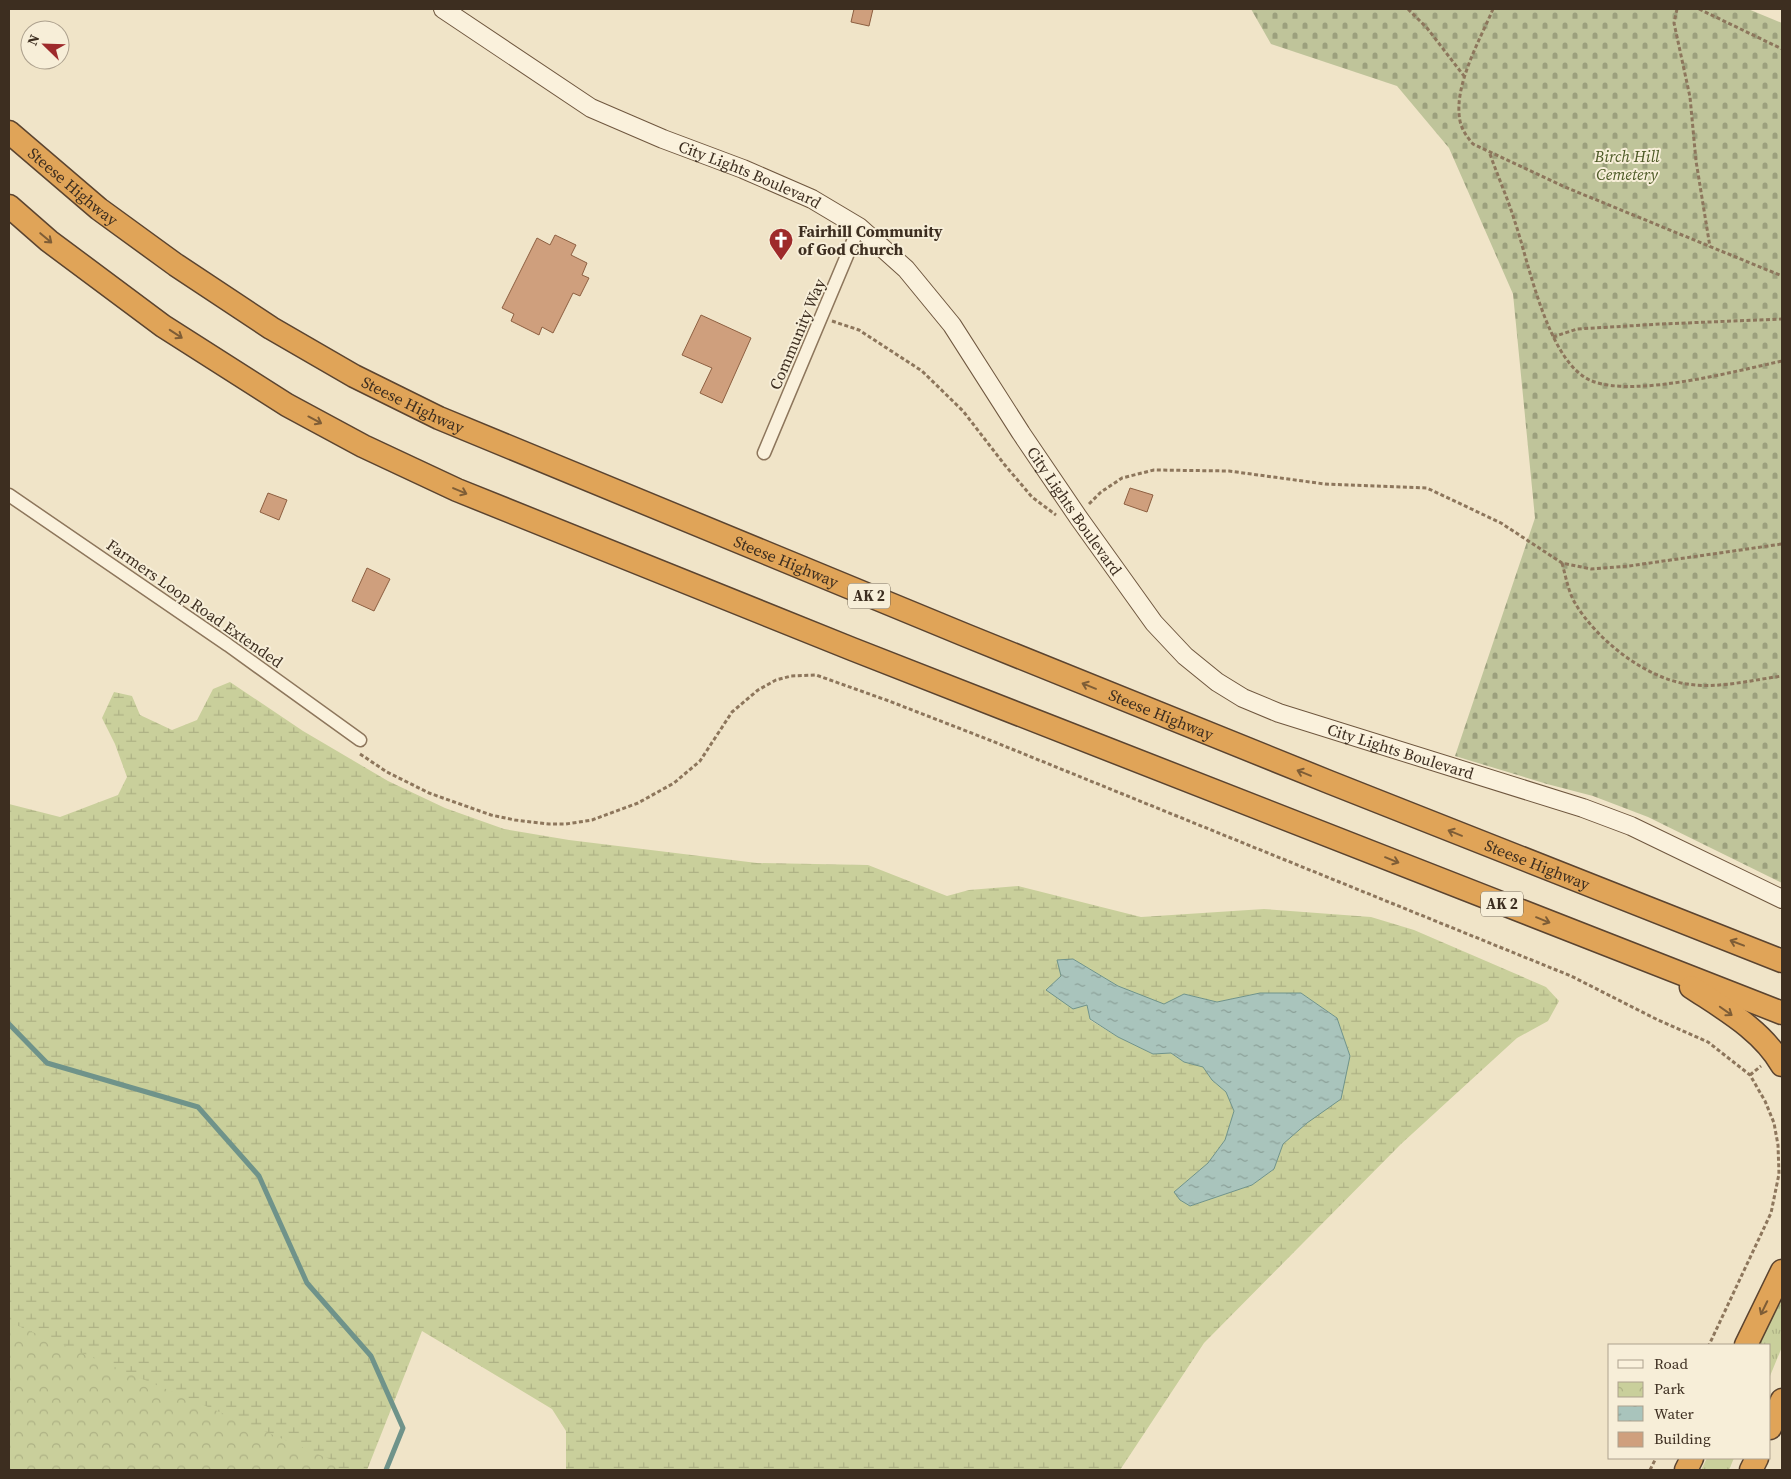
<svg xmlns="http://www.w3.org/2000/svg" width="1791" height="1479" font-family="'Source Serif 4',serif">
<defs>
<pattern id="grass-tufts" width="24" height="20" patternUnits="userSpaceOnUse" patternTransform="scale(1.25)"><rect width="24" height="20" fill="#c9cf9b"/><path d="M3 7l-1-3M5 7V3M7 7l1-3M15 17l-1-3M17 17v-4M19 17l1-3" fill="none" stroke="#aeb285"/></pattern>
<pattern id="wetland-marsh" width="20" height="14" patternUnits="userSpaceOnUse" patternTransform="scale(1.25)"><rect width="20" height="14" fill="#c9cf9b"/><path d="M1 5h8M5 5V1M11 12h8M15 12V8" fill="none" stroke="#aeb285"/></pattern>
<pattern id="cemetery-stones" width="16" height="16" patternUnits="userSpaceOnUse" patternTransform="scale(1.25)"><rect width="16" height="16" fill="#bfc49a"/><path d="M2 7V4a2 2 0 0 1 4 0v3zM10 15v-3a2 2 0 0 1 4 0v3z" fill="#9ca07d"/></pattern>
<pattern id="park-crowns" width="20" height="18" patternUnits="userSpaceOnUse" patternTransform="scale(1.25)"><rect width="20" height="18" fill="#c9cf9b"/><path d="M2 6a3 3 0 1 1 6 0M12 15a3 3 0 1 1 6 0" fill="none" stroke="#aeb285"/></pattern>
<pattern id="water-ripples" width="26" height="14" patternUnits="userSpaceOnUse" patternTransform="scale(1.25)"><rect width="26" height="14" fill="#a9c4bc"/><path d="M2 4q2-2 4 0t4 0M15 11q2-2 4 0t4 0" fill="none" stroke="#8ba098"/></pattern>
</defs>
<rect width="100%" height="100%" fill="#f0e4c8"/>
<!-- grass -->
<path fill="url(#grass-tufts)" d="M1782,1297V1347L1770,1376V1345H1759Z
M1707,1458H1734L1729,1470H1701Z"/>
<!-- wetland -->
<path fill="url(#wetland-marsh)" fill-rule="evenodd" d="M230,682L303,731L388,781L445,808L504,829L569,840L757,863L868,865L947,896L969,890L1018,886L1141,917L1264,909L1371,917L1414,930L1546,987L1559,1001L1548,1021L1517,1038L1401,1144L1204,1343L1120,1470H566V1431L552,1409L422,1331L367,1470H9V804L60,817L118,795L127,777L115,744L102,718L114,692L132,696L140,715L172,730L197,720L213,689ZM1073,959L1118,986L1164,1005L1184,994L1217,1002L1260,993H1301L1337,1018L1350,1056L1307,1123L1283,1144L1274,1169L1252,1185L1190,1206L1174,1192L1208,1163L1225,1140L1234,1111L1226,1092L1212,1080L1203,1067L1184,1062L1171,1053L1153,1054L1118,1037L1090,1020L1087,1005L1047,990L1061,976Z"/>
<!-- cemetery -->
<path fill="url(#cemetery-stones)" d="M1251,9H1748L1782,23V883L1648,817L1593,796L1547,784L1455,756L1535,518L1513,294L1449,148L1397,86L1271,44Z"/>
<!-- park -->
<path fill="url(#park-crowns)" d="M9,1322L339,1463L336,1470H9Z"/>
<!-- water -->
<path fill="url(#water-ripples)" stroke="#6f938a" d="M1073,959L1118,986L1164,1004L1184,994L1217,1002L1260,993H1301L1337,1018L1350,1056L1341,1099L1307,1123L1283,1144L1274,1169L1252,1185L1190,1206L1180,1200L1174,1192L1208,1163L1225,1140L1234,1111L1226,1092L1212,1080L1203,1067L1184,1062L1171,1053L1153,1054L1118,1037L1090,1019L1087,1005L1073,1009L1046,990L1061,976L1057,960Z"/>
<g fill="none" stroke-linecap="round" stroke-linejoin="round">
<!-- stream -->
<path stroke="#6f938a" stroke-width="5" d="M9,1024L47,1063L198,1107L259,1176L307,1283L371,1356L403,1428L386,1470"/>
</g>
<!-- building -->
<path fill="#cf9f7d" stroke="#8d5f41" d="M854,9H873L869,26L851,22Z
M555,235L576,245L571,255L587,263L582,275L589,278L580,296L573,293L553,333L542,327L539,335L511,321L514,314L502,308L537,238L550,245Z
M701,315L751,338L722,403L700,393L712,368L682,355Z
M1130,488L1153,495L1147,512L1124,504Z
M268,493L287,500L279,520L260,512Z
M367,568L390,579L374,611L352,601Z"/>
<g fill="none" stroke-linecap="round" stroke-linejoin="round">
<defs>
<path id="street" d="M764,453L859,227
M9,495L228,645L360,740"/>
<g id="secondary">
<path id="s1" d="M443,9L591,108L663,139L743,169L812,199L859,227L906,269L952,325L1021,433L1078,517L1154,623L1185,656L1217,682L1243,698L1279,713L1583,808L1631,826L1782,899"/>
</g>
<g id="highway">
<path id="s2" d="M9,132L99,209L176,265L271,328L354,376L439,418L965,635L1329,782L1782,961"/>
<path d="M9,206L49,241L163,326L287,405L363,446L457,490L852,649L1782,1013"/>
<path d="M1691,987C1724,1009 1762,1030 1782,1065"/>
<path d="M1746,1345L1782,1271"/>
<path d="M1770,1428L1782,1400"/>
<path d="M1686,1470L1692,1458"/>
<path d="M1751,1470L1757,1458"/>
</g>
</defs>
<!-- street casing -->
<use href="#street" stroke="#8d765c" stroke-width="15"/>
<!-- secondary casing -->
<use href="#secondary" stroke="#6f573f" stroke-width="20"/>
<!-- highway casing -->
<use href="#highway" stroke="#5b4430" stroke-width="25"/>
<!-- path -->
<path stroke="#8d765c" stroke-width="3" stroke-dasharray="4 2.5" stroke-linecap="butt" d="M1408,9L1427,28L1464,76
M1493,9C1480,40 1453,86 1460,121C1462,130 1467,137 1473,144L1565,187L1782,276
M1677,9L1674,23L1690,97L1696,161L1710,247
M1699,9L1782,49
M1490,154C1498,177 1508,199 1515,222C1529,263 1548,364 1592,381C1635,398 1736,371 1782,361
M832,321L859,330L922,371L963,411L1004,464L1032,497L1056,515
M1553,337L1577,329L1661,324L1782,319
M1089,504L1101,492L1122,478L1154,470L1229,471L1325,484L1427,488L1501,523L1562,563L1591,569L1629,566L1782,544
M1562,563C1566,577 1568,591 1575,603C1596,639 1645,678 1687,684C1718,689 1752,680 1782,676
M360,754L387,772L429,793L491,815L515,820L549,824H566L592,820L638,803L674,783L700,761L732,712L758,690L776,680L791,676L816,675L889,701L992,741L1571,976L1658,1020L1708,1042L1750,1075L1765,1101L1774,1123L1778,1145L1779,1174L1771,1213L1709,1345
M1750,1075L1761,1066
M1650,1470L1656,1458"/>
<!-- street -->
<use href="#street" stroke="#faf1dc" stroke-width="12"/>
<!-- secondary -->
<use href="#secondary" stroke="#faf1dc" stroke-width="18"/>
<!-- highway -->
<use href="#highway" stroke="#e0a458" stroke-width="22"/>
</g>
<!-- one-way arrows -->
<defs><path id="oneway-shaft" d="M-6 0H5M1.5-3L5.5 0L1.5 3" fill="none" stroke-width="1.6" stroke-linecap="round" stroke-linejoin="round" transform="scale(1.25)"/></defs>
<g stroke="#7e5d36">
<use href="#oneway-shaft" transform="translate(46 238) rotate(40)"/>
<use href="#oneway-shaft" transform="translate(176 334) rotate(33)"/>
<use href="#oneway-shaft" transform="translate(315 420) rotate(28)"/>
<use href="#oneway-shaft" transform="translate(460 491) rotate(23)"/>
<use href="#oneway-shaft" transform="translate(1089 686) rotate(-158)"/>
<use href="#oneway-shaft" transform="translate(1304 773) rotate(-158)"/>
<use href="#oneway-shaft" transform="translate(1455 833) rotate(-158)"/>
<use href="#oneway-shaft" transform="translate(1392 860) rotate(22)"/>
<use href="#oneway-shaft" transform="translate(1543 920) rotate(22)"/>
<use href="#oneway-shaft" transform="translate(1737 943) rotate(-159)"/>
<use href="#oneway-shaft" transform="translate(1726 1011) rotate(35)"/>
<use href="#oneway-shaft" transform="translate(1764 1308) rotate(116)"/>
</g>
<!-- icons -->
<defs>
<symbol id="church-pin" viewBox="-11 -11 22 30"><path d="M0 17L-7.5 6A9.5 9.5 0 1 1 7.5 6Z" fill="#9e2a2b" stroke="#f7eed8"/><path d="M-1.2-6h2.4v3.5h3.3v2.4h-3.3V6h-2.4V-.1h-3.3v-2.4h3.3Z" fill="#fff"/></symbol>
</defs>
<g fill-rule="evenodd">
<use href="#church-pin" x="767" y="226" width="28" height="38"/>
</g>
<g text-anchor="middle" stroke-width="4" stroke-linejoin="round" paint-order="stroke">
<!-- shield labels -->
<g fill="#f7eed8" stroke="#756857" stroke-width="1">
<rect x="848" y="583.5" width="42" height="25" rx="4"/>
<rect x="1481" y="891.5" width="42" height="25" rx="4"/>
</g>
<g font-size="15" font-weight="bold" fill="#3d2e20">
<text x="869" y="601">AK 2</text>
<text x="1502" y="909">AK 2</text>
</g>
<!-- park labels -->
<g font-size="16" font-style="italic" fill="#4d5a26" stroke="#f7eed8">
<text x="1627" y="162">Birch Hill<tspan x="1627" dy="18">Cemetery</tspan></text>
</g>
<!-- street labels -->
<g font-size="16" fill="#3d2e20" stroke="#f7eed8">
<text dy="6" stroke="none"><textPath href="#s1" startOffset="350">City Lights Boulevard</textPath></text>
<text dy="6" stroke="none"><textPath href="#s2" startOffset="84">Steese Highway</textPath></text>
<text transform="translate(797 334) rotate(-67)" y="6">Community Way</text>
<text dy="6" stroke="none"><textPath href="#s2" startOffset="489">Steese Highway</textPath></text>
<text dy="6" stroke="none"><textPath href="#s1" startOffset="830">City Lights Boulevard</textPath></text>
<text dy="6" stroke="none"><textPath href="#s2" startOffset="894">Steese Highway</textPath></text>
<text transform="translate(195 603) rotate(35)" y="6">Farmers Loop Road Extended</text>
<text dy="6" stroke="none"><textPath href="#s2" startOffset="1299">Steese Highway</textPath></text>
<text dy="6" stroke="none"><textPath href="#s1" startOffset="1251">City Lights Boulevard</textPath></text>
<text dy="6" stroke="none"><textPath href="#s2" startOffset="1704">Steese Highway</textPath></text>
</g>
<!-- poi labels -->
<g font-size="16" font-weight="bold" fill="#3d2e20" stroke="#f7eed8" text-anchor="start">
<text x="798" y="237">Fairhill Community<tspan x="798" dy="18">of God Church</tspan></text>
</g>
</g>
<!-- border -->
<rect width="1791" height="1479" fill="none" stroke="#3d2e20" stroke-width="20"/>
<!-- legend -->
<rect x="1608" y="1344" width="162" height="115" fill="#f7eed8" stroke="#ada18e"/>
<rect x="1618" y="1360" width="25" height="8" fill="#faf1dc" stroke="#ada18e"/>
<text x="1654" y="1369" font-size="15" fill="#3d2e20">Road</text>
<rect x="1618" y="1382" width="25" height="15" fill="url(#park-crowns)" stroke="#ada18e"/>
<text x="1654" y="1394" font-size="15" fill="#3d2e20">Park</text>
<rect x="1618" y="1406" width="25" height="15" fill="url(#water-ripples)" stroke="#ada18e"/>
<text x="1654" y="1419" font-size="15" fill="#3d2e20">Water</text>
<rect x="1618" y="1432" width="25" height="15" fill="#cf9f7d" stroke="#ada18e"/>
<text x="1654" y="1444" font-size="15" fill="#3d2e20">Building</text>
<!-- north arrow -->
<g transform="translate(45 45) rotate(293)"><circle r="24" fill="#f7eed8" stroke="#ada18e"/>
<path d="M0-4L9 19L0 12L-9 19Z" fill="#9e2a2b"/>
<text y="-8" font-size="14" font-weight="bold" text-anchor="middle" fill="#3d2e20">N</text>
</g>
</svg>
